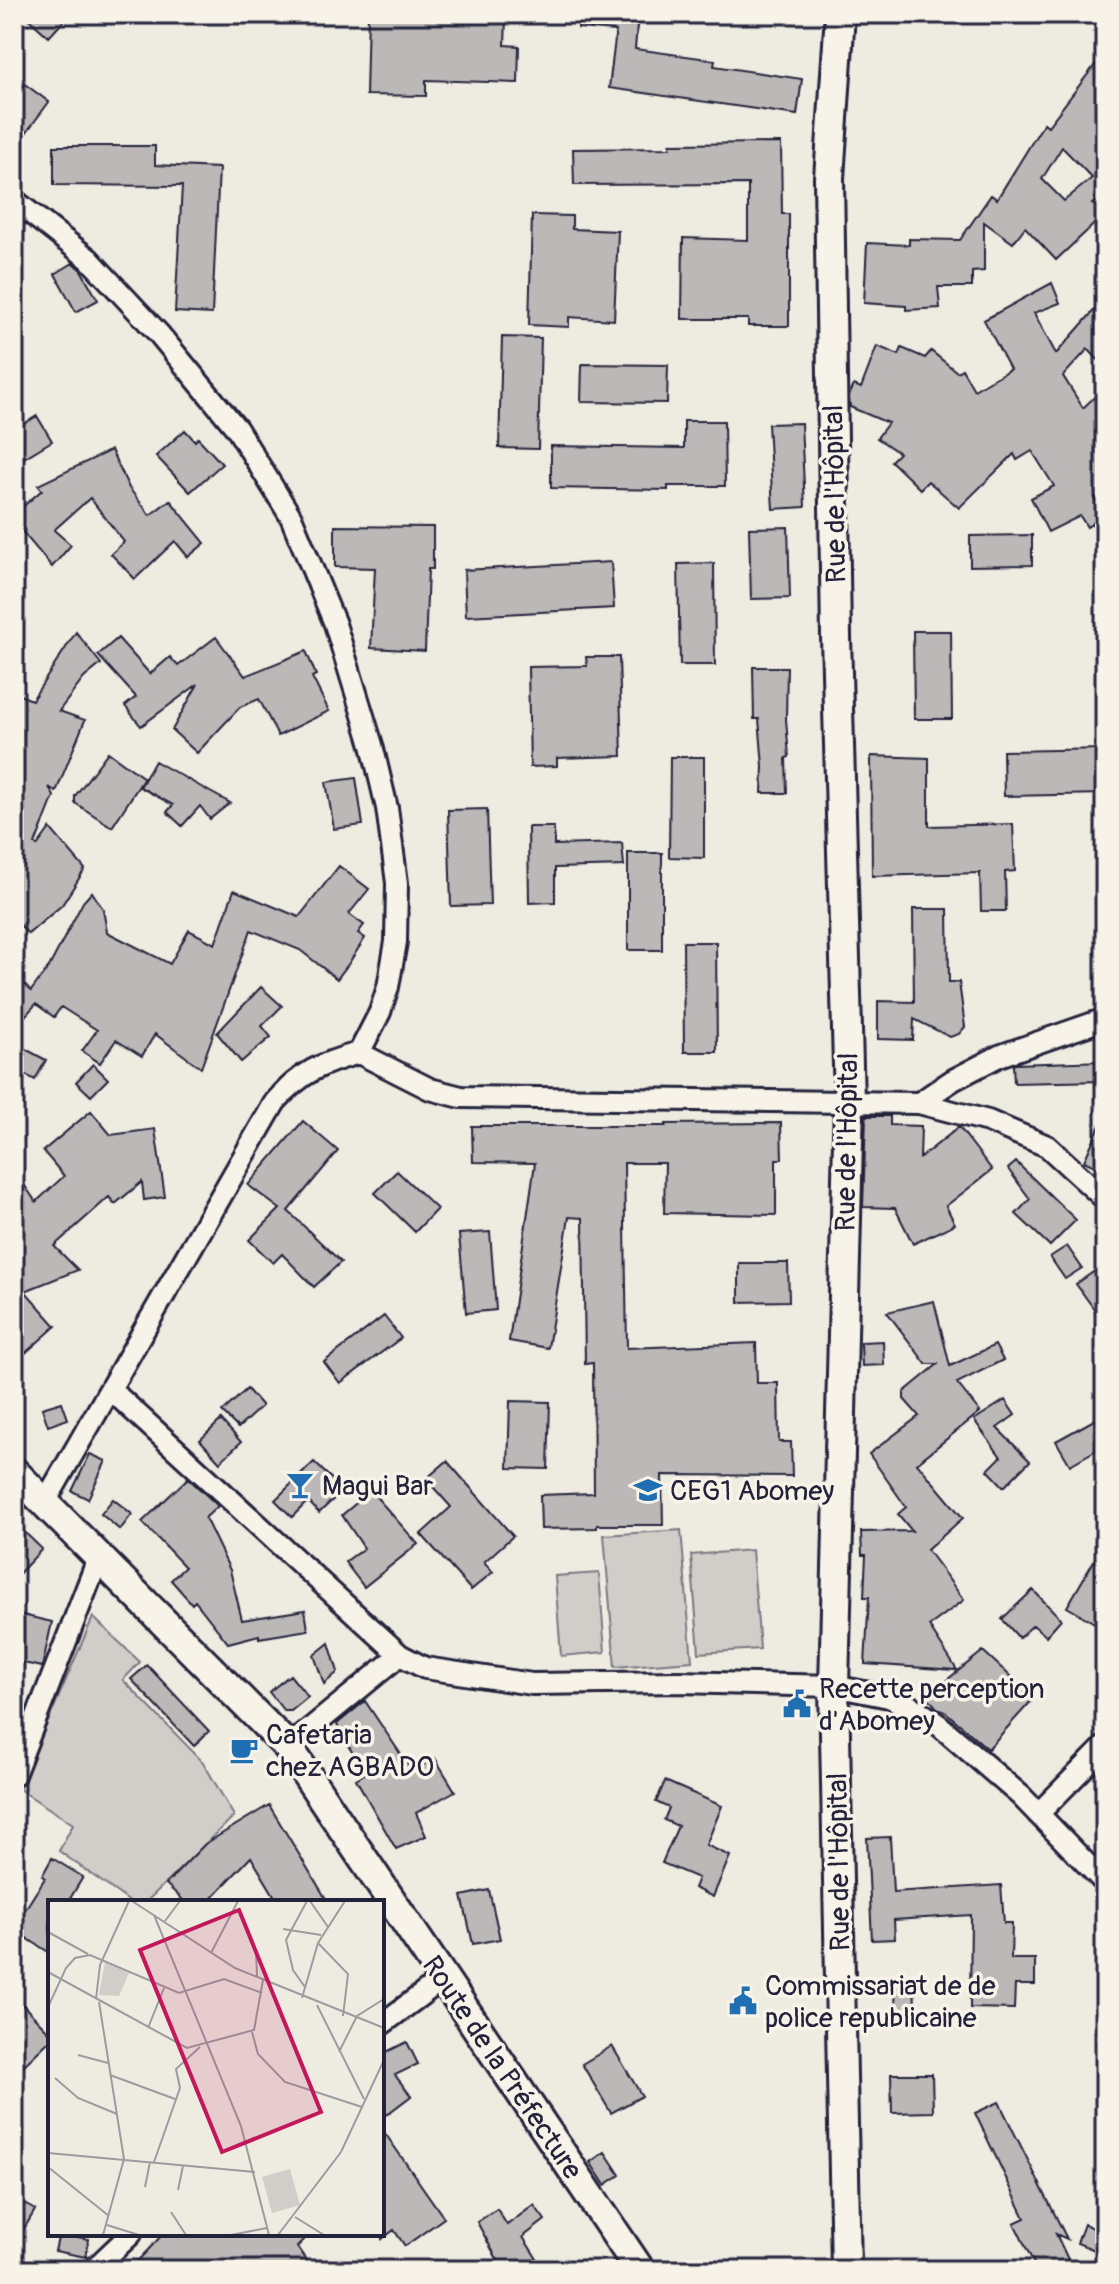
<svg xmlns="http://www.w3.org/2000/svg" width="1119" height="2284" font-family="Pangolin,sans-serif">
<rect width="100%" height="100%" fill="#eeebe1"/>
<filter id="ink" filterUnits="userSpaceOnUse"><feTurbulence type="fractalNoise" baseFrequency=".0125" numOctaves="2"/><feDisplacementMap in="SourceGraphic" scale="16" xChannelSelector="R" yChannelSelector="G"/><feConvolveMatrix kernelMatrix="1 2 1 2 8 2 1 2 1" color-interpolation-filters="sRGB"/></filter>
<g filter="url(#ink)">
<!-- green -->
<path fill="#d1cdc9" stroke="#7a7882" stroke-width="2" d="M681,1530L692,1661L615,1667L604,1535Z
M752,1550L760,1649L699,1653L691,1555Z
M599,1573L605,1652L561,1656L555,1576Z
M93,1617L140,1662L123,1680L203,1762L234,1816L146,1902H130L59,1851L73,1824L19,1789Z"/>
<!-- building -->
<path fill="#bbb8b7" stroke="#22223b" stroke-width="2" fill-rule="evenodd" d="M23,14H70L49,37Z
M368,14H428V16L506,19L505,45L519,46L518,83L426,80V96L366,95Z
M579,14H638L635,49L715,60L714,66L802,79L797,115L609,88L616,31L578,28Z
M1105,52V105L1096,117L1105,126V193L1092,204L1105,211V214L1056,260L1025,227L1013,243L984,222V271L972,272V287H938L940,308L906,310V306L864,303L867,243L909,245V239L960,240L991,195L997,199L1044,123L1048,126ZM1062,147L1092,178L1064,201L1042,179Z
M14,76L49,102L14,149Z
M781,143L782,214H789V326H748V319H682L683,238L748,240V184L574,185L573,149L670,148V144Z
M54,146H155V165L219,168L212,314L175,312L182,186L54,185Z
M532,215L572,216V229L618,231L614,320L569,317V327L529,325Z
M73,263L81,270L98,300L76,312L55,274Z
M1052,283L1060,303L1034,313L1056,354L1105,298V367L1088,349L1063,376L1083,408L1105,387V492L1094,499L1105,515L1087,527L1080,516L1048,532L1031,498L1054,486L1032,451L1017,460L1014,454L959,508L928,481L920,489L891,461L899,453L877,438L888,423L850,407L849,396L854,385L861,388L877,346L899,355L902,348L925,358L931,351L957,372L962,369L974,390L1010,369L984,320Z
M502,337L541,338L538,449L499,448Z
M582,364L668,365L667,403L581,402Z
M37,416L52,441L22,459L14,445V430Z
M684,421H724L725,486H668V490L551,488V446L684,448Z
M801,423L805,507L773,509L768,424Z
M185,430L195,441L198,438L222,464L190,492L156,456Z
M111,450L129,488L150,515L170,500L205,543L188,557L175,541L135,579L111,554L124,542L90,498L54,530L71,545L52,567L14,522V514L42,490L38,485Z
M335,526L433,527V569H428L425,651L371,648L375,568L335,567Z
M788,527L790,598L751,599L749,528Z
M1032,535V565L970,566V536Z
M611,562L614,608L466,616L464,570Z
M714,563L715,665H680L678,564Z
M913,631H951L952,719H914Z
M76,632L101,664L84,678L59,711L85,720L56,792L49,787L54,796L35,844L37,846L50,828L85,869L62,905L28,934L14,918V712L20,695L32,700Z
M216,637L245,676L306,651L316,675L312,677L329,711L278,736L259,699L240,707L197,753L172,730L198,684L141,726L125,706L136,697L98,655L118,638L150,674L170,657L178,666Z
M586,657H619L622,756L557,758V766L530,767L528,667L587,666Z
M753,667H787L786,719L789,757L786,758L787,793H762L763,766L759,719H754Z
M1105,749V794L1004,796L1003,751Z
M108,752L144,778L112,827L75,803V796Z
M871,756L929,758V826L1013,824L1015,871L1005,872L1006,911H981L980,873L872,876Z
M670,757H704V858L669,857Z
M155,761L212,793L230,803L210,819L200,806L182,826L167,812L173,805L140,787Z
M356,778L363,825L334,829L326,782Z
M487,809L490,905L451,906L448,810Z
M528,827H554V845L622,843L624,866L555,868V902L529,903Z
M628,853H662V950H628Z
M339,866L369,889L349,914L364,925L358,933L365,938L349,963L337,979L300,950L251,930L201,1068L155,1034L142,1056L116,1040L100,1063L82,1051L97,1030L61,1007L54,1017L36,1004L14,1028V973L31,991L50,965L83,902L92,892L103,909L107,932L170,964L189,930L215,944L234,890L299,917Z
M913,909H948L949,982H959L965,1027L959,1034L950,1037L914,1019L913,1040L878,1039V1001L914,1002Z
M683,942H716L717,1052H684Z
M261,987L282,1006L262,1026L271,1037L241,1062L217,1033Z
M14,1043L46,1060L35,1080L14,1069Z
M1105,1061V1081L1014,1083L1013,1065L1015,1064Z
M93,1064L108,1079L91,1096L76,1082Z
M91,1111L111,1135L155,1129L165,1197L144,1200L142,1182L115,1204L109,1197L54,1246L78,1270L25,1291L56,1326L14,1363V1170L36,1202L64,1176L43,1151Z
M1105,1114V1171L1084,1161Z
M866,1116H890V1125L921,1126L920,1158L959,1127L992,1170L946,1206L955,1224L913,1244L895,1208L863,1207Z
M303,1121L338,1151L288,1211L341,1262L314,1287L282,1254L273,1263L249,1240L280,1209L248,1185Z
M781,1123L782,1159H776V1215L664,1213L665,1163H624L627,1348L756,1343L757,1383H778L779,1442H791L792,1476L662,1475L663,1525H597V1528L541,1529L540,1495L594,1493L593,1363L585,1364L583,1218L569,1217L548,1348L509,1341L535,1163L473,1162L472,1126H666V1124Z
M1016,1162L1076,1220L1050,1246L1016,1214L1030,1199L1008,1169Z
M397,1171L437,1209L415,1232L375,1193Z
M490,1232L496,1310L466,1313L459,1234Z
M1067,1246L1082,1268L1065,1279L1050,1257Z
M739,1263H788L789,1301L739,1302Z
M1105,1264V1324L1076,1284Z
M934,1301L950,1366L995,1345L1003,1360L957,1383L980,1412L917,1463L963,1518L927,1550L964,1600L929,1626L957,1670L865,1664L869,1597H864L866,1555H862L861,1532L912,1531L898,1514L906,1507L869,1454L919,1416L904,1399V1392L938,1364H926L887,1312Z
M384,1316L401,1338L340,1383L324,1362Z
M883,1341L884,1365L862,1366L861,1342Z
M247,1389L262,1406L238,1428L222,1412Z
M1005,1400L1015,1415L997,1428L1030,1461L1004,1487L988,1470L1001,1457L974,1420Z
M510,1401L550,1402L548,1469L508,1468Z
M62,1402L68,1419L48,1426L42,1408Z
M1105,1414V1445L1070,1465L1056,1441Z
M221,1420L241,1442L220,1462L200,1440Z
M90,1454L106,1461L88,1499L72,1491Z
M447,1461L513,1536L484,1562L493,1572L471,1590L421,1534L451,1507L426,1479Z
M314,1462L343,1490L319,1513L308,1501L292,1517L275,1500Z
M188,1478L218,1506L205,1518L230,1570L242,1620L305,1610L308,1630L259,1638V1635L228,1643L195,1601L192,1604L171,1580L185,1567L142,1522Z
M371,1491L418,1544L364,1587L345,1562L364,1548L342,1515Z
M113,1499L132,1514L120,1530L101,1514Z
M14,1522L42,1549L14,1579Z
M1105,1542V1629L1067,1607Z
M1033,1590L1061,1619L1046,1636L1033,1625L1019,1638L1002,1619Z
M14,1613L52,1622L42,1667L14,1661Z
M329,1643L338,1672L324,1684L314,1655Z
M983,1651L1034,1698L988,1749L948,1714L936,1707L927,1696Z
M147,1665L209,1731L194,1746L131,1679Z
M290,1675L308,1697L291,1711H284L269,1692Z
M365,1701L412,1771L435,1758L455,1791L416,1813L426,1836L396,1849L356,1779L366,1773L341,1735L337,1724Z
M665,1781L722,1806L706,1845L730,1856L713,1897L694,1888L698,1878L662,1863L678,1826L664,1820L669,1808L656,1802Z
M269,1805L328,1902H278L251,1857L208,1902H185L166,1884L205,1844Z
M890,1837L893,1892L1001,1885L1004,1923H1012L1011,1959H1035V1985H1015L1014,2009L970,2008L971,1915L894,1920L895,1939L872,1940L867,1838Z
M52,1858L83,1877L68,1902H50V1953L14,1930V1927L45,1878L42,1876Z
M489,1890L500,1939L473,1944L462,1896Z
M914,1986L916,2021H896L895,1987Z
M14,1996L50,2033V2040L14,2075Z
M407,2042L418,2064L395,2075L411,2096L382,2118V2054Z
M612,2046L642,2096L611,2113L582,2064Z
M891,2074H932L933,2112L892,2113Z
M999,2102L1067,2239L1056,2234L1073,2270H1037L1014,2223L1025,2218L975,2113Z
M382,2129L444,2218L405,2246L394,2230L382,2239Z
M605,2152L620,2175L605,2185L590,2162Z
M14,2198L35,2210L14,2246Z
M534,2205L545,2220L523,2237L544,2270H503L477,2222L497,2209L507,2225Z
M1084,2224L1105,2233V2254L1077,2243Z
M59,2234L89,2239L86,2257L55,2251Z
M163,2234H310L297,2247L313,2270H129Z"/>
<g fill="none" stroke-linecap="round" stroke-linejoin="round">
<defs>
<path id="street" d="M14,200L89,259L159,334L237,429L291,517L335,624L372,745L387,808L397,883L396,942L388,987L380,1012L359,1053
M919,1103L953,1080L999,1056L1105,1019
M111,1390L400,1655L425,1668L532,1684L679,1682L834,1686L889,1697L916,1709L940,1726L1021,1796L1105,1883
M44,1504L275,1102C301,1072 322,1063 359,1053L430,1089L461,1097L919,1103L988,1121L1047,1146L1105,1199
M288,1747L400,1655
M14,1775L98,1559
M1038,1814L1105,1746
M382,2024L444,1978
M93,2270L131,2234"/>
<path id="secondary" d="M840,14L829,178L836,637L849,1101L834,1686L846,2270
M14,1472L288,1747L640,2270"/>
</defs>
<!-- street casing -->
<use href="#street" stroke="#22223b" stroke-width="26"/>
<!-- secondary casing -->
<use href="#secondary" stroke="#22223b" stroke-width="34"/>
<!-- street -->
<use href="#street" stroke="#f7f3e8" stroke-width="20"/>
<!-- secondary -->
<use href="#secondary" stroke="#f7f3e8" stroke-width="28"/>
</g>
</g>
<!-- icons -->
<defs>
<symbol id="bar-bare" viewBox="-9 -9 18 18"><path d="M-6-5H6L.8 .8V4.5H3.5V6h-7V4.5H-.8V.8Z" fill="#1f6fb2" stroke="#f7f3e8" stroke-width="2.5" paint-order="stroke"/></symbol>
<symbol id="school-bare" viewBox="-9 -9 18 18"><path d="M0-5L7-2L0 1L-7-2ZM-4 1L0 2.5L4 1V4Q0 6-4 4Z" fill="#1f6fb2" stroke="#f7f3e8" stroke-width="2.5" paint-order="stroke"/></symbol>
<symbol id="civic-bare" viewBox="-9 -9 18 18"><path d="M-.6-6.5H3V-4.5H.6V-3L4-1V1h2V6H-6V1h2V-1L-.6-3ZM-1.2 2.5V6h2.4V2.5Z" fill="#1f6fb2" stroke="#f7f3e8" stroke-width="2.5" paint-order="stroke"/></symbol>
<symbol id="cafe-bare" viewBox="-9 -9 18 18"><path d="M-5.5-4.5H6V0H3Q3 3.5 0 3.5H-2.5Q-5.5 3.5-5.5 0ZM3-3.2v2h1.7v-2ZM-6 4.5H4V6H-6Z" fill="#1f6fb2" stroke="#f7f3e8" stroke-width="2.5" paint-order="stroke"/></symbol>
</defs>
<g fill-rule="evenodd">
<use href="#bar-bare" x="280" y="1465" width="40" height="40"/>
<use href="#school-bare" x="628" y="1470" width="40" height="40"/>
<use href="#civic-bare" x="777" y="1684" width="40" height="40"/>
<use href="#cafe-bare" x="224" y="1730" width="40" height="40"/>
<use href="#civic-bare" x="723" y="1981" width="40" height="40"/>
</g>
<g text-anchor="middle" stroke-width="7" stroke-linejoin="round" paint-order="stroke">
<!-- street labels -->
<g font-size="28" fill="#22223b" stroke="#f7f3e8">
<text transform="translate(834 494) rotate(-91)" y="10">Rue de l'Hôpital</text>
<text transform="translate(846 1142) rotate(-89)" y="10">Rue de l'Hôpital</text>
<text transform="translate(838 1862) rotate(-91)" y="10">Rue de l'Hôpital</text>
<text transform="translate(503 2067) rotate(56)" y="10">Route de la Préfecture</text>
</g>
<!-- poi labels -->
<g font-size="28" fill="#22223b" stroke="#f7f3e8" text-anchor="start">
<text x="322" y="1495">Magui Bar</text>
<text x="670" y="1500">CEG1 Abomey</text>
<text x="819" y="1698">Recette perception<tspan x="819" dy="32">d'Abomey</tspan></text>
<text x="266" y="1744">Cafetaria<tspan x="266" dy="32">chez AGBADO</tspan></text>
<text x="765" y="1995">Commissariat de de<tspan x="765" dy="32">police republicaine</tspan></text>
</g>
</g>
<!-- overview -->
<g transform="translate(48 1900)">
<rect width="336" height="336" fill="#eeebe1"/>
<path d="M57,62L81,73L71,96L51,95ZM242,269L252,305L224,313L214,277Z" fill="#d1cdc9"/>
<path fill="none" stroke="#9c9b9f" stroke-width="2" d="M84,1L187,68L336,128M262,1L280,27M106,15L193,226L221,335M117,21L132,1M235,29L273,35M0,32L40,54M270,43L300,74L295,116M208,51L209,76M163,53L190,1M0,72L139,148L206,130L215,80M257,87L245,70L238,40L259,1M254,98L270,43L297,1M48,99L52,65L81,1M51,102L76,259L55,335M269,105L316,199M0,107L18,68L27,58L42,55L131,93L176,79L214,93M100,128L116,88M204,132L210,154L237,182L314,207M291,152L309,116L336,99M30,155L60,163M62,175L127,199M7,178L30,198L69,214M0,253L207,272M106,262L132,188L128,169L152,147M0,267L61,316M97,287L102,262M130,290L135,266M123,312L138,335M247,317L276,335M59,325L91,335M183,335L219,328M230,335L293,252L336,160"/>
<path fill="#c2185b" fill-opacity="0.15" stroke="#c2185b" stroke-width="4" d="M191,10L273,212L174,252L92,50Z"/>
<rect width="336" height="336" fill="none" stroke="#22223b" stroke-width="4"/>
</g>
<!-- margin -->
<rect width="1119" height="2284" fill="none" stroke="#f7f3e8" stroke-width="48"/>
<rect x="24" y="24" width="1071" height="2236" fill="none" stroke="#22223b" stroke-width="3" filter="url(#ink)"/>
</svg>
